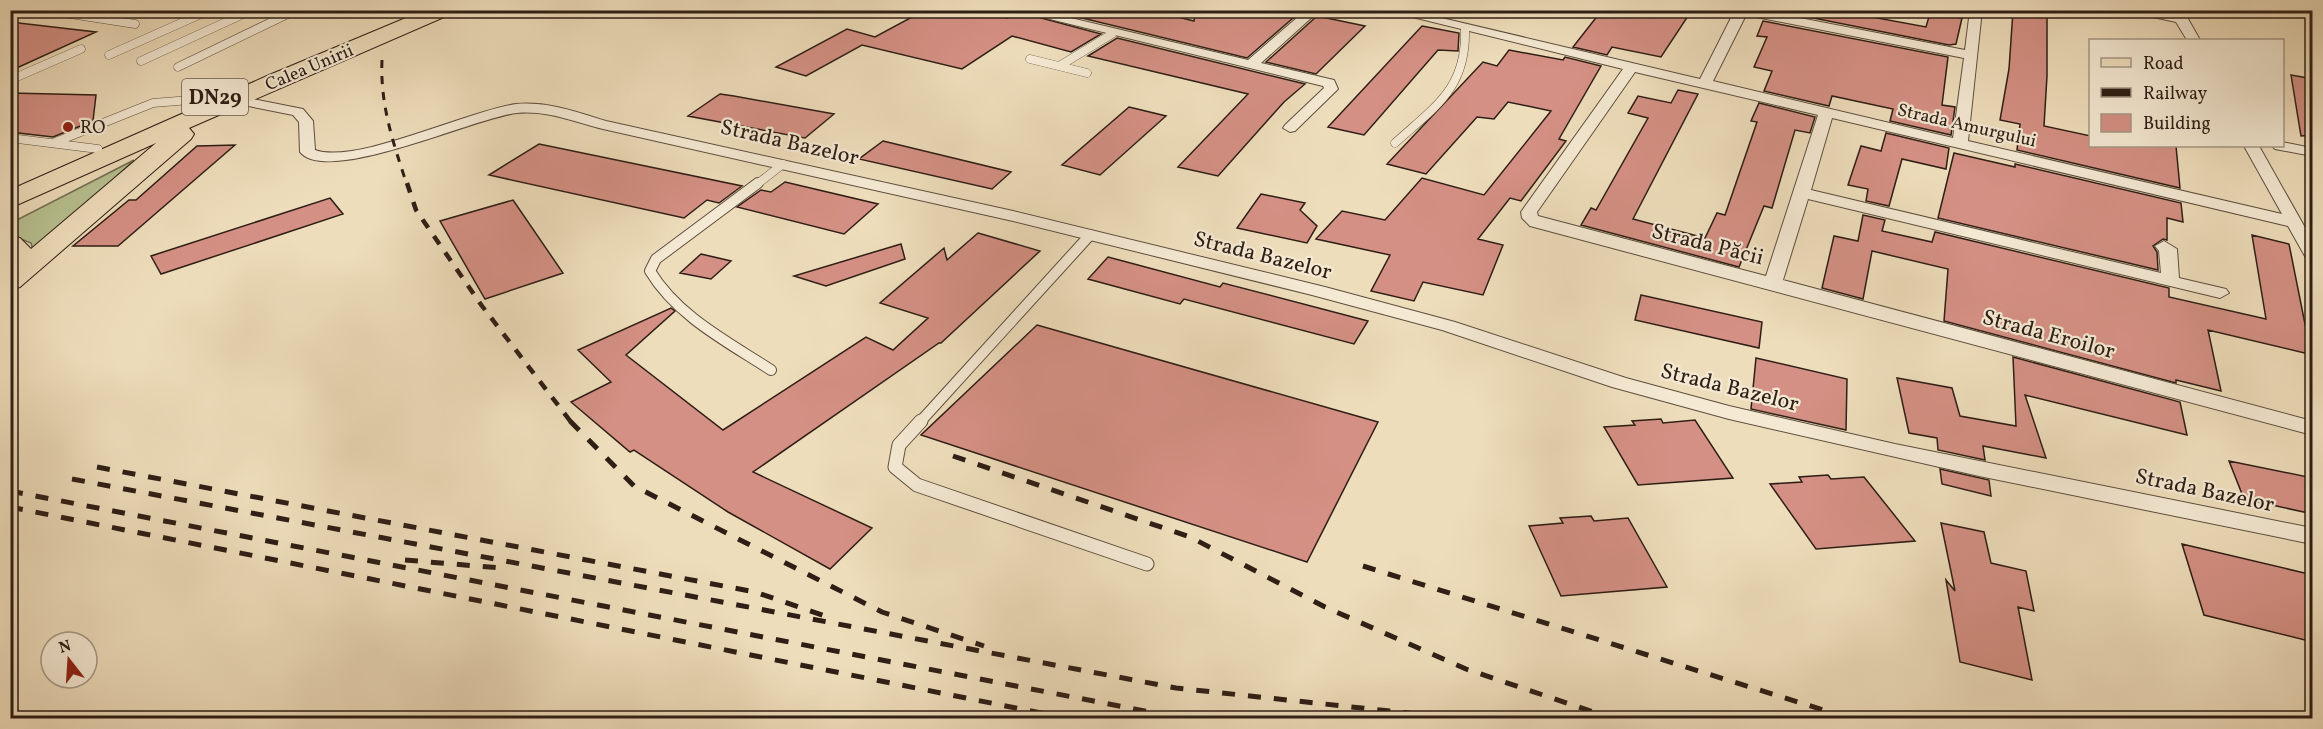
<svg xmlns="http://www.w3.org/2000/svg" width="2323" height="729" font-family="Vollkorn,serif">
<rect width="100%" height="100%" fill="#edb"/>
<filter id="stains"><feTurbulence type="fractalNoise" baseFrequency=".00333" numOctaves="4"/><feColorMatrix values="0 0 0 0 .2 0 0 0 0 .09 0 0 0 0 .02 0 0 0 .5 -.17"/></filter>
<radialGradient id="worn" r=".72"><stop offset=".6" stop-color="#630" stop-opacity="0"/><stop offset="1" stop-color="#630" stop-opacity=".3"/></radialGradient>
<!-- green -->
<path fill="#b8c191" stroke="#737053" stroke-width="1.5" d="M134,160L34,254L31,243L11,235V223Z"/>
<!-- building -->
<path fill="#d49084" stroke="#2e1e15" stroke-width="1.5" d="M925,10H976L1007,18L1008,10H1011L1101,34L1071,52L1012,36L962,69L862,45L806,76L776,67L847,29L875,37Z
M1049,10H1150L1194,21L1195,10L1300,12L1247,58Z
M1602,10L1656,13L1658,10H1692L1661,57L1612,47L1607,55L1573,47Z
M1773,10H1834L1926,27L1930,13L1962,18L1956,44L1949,45Z
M2013,11L2047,17V76L2044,126L2091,136V146H2176L2180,188L2017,150L2020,124L2000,120L2009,69Z
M1317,16L1365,26L1316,74L1266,62Z
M1763,21L1948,57L1942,105L1955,107L1951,135L1890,121L1893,109L1832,96L1829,106L1764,91L1772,71L1754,67L1767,37L1757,36Z
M10,22L96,32L10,71Z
M1422,26L1459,33L1458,51L1438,50L1364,135L1328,127Z
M1117,38L1305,84L1284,102L1218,176L1178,167L1248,94L1088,56Z
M1509,50L1563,60L1565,57L1601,66L1559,139L1566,141L1521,201L1510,198L1478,239L1503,245L1483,295L1423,282L1414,301L1371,291L1390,255L1316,239L1342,211L1385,220L1422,178L1484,195L1551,111L1508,102L1494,119L1477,117L1426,174L1387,164L1483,62L1497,66Z
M2291,75L2313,79V135L2301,136Z
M1678,90L1698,94L1633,219L1705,238L1717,213L1725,215L1757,122L1751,121L1759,103L1815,117L1810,133L1795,130L1772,208L1764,206L1739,267L1581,225L1591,208L1596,210L1648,118L1628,113L1638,96L1671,103Z
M10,93L96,95L93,121L53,137L10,132Z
M720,94L734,96L834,114L805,138L688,116Z
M1129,107L1166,116L1100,175L1062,165Z
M1886,133L1949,148L1946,169L1902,159L1889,206L1866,201L1868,189L1848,185L1861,146L1881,151Z
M883,141L1011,172L992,189L859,159Z
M539,144L742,186L719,203L707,200L684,218L489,175Z
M235,145L118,246H73L129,200H136L197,146Z
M1954,153L2015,167V164L2181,203L2183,222L2167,218V240L2163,239L2153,246L2157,252L2158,270L1938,218Z
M785,182L878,204L844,234L737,207L761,190L771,192Z
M1261,194L1305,203L1300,210L1317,226L1307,243L1237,228Z
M330,198L343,214L161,274L151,256Z
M513,200L563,273L485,299L440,221Z
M1863,215L1885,220L1882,231L1932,242L1935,232L2169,288V297L2266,319L2252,235L2289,244L2306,329L2313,330V355L2208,330L2221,391L2176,380V383L1944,321L1948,269L1872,251L1863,299L1822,288L1834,236L1858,241Z
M978,233L1040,251L941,343H939L753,472L872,528L830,569L728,512L634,450L630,452L571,402L611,382L578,350L671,308L675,311L626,355L723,430L866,337L893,350L928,318L880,303L944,248L947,260Z
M901,244L905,259L826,286L794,276Z
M701,254L731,261L711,279L680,273Z
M1108,257L1220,287L1223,283L1368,321L1354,344L1184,299L1180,304L1088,279Z
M1641,295L1762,322L1759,348L1635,320Z
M1037,325L1378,422L1307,562L921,435Z
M2013,357L2180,402L2187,435L2025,395L2046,458L1983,446L1985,460L1938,450L1937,438L1909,433L1897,378L1952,388L1960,416L2016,426Z
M1756,358L1847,379L1846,430L1751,409Z
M1661,419L1663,423L1695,420L1733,478L1638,485L1604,427L1635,425L1632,421Z
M2229,461L2313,478V514L2244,499Z
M1940,469L1989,480L1991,496L1942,484Z
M1828,475L1831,479L1864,477L1915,541L1816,549L1770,484L1802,482L1799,477Z
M1591,516L1594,521L1628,518L1667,587L1561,596L1529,526L1563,523L1560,518Z
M1941,523L1984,532L1991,563L2026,571L2034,611L2018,607L2032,680L1960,662L1946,580L1955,591Z
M2182,544L2313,575V642L2204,615Z"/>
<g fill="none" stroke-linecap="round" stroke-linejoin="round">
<defs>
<path id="service-far2" d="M45,10L135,24
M109,55L210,10
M1030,59L1087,73
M141,61L252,10
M1061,65L1112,34
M178,67L292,12
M10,80L81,49
M10,138L98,149
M53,143L153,103L215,98
M1395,143C1436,106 1467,88 1465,28
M756,185L783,164"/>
<path id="service-far1" d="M758,183L656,259L650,271C677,316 728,342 771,370
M920,422L1090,235"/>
<path id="service" d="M921,421L899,445L895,467L917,485L1147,564"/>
<path id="minor" d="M1013,10H1037L1248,60L1306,10H1320L1261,63L1334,80L1338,89L1295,131L1290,132L1283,128L1285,125L1324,88L1323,86Z
M1384,10H1408L1700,79L1735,10H1759L1965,50L1970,10H1982L1968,141L2282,214L2244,146H2259L2312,240V259L2306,258L2288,226L1832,118L1811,190L2161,273L2159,251L2155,246L2164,241L2177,249L2179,278L2226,289L2229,293L2220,298L1808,199L1783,280L2312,421V435L1530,226L1522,218L1521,212L1623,69ZM1746,15L1964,58L1953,138L1713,81ZM1635,72L1818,115L1766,276L1538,216L1537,212Z
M2121,10L2172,14L2170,10H2183L2200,40H2187L2176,22Z
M233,95L303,109L313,121L315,150C356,165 467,111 516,104C547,101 577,112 606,121L1013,211L1325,287L1455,322L1626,378L1729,406L1895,444L2312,528V544L1979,476L1729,419L1612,387L1442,330L1312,295L1013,221L603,129C574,122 548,110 517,113C476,117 328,186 300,152L299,122L293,115L228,102V96Z
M2282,142L2312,148V156L2275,149L2272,146H2282Z"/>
<path id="primary" d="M425,10H454L451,14L189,128L194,134L191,139L20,287L10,290V236L20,238L31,249L156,143L10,208V190L267,76Z"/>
</defs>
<!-- service-far2 casing -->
<use href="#service-far2" stroke="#5e4e3e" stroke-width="9"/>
<!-- service-far1 casing -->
<use href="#service-far1" stroke="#5e4e3e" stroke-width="12"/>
<!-- service casing -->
<use href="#service" stroke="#5e4e3e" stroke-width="15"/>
<!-- minor casing -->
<use href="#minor" stroke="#5e4e3e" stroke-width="2"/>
<!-- primary casing -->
<use href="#primary" stroke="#2e1e15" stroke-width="2"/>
<!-- service-far2 -->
<use href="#service-far2" stroke="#f4e9d3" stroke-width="8"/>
<!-- service-far1 -->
<use href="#service-far1" stroke="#f4e9d3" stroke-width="10"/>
<!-- service -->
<use href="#service" stroke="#f4e9d3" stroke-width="13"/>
<!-- minor -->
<use href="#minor" fill="#f4e9d3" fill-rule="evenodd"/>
<!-- primary -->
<use href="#primary" fill="#edb" fill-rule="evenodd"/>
<!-- rail-far2 -->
<path stroke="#2e1e15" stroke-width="3" stroke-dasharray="8 8" stroke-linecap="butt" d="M382,60C380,105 393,142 407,185"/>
<!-- rail-far1 -->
<path stroke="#2e1e15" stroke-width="4.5" stroke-dasharray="10 10" stroke-linecap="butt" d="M407,183L416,210L482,306L571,422"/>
<!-- rail -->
<path stroke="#2e1e15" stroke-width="5" stroke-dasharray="13 13" stroke-linecap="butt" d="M570,421L634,486L882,612L984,646
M953,456L1190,537L1325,607L1466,669L1611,718
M97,467L755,592L828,617
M72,479L1176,688L1454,718
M10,491L1181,718
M10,507L1066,718
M405,560L501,568
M1363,566L1849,718"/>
</g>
<!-- markers -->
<circle fill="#8f2418" stroke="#f4e9d3" stroke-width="2" cx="68" cy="127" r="6"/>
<g text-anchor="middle" stroke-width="4.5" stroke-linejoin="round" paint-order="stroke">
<!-- far-street labels -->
<g font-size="18" fill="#2e1e15" stroke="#f4e9d3">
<text transform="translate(309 67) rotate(-23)" y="6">Calea Unirii</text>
<text transform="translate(1967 125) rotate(13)" y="6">Strada Amurgului</text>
</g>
<!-- far-poi labels -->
<g font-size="18" fill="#2e1e15" stroke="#f4e9d3" text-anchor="start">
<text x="80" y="133">RO</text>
</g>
<!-- shield labels -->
<rect fill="#f4e9d3" stroke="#695b4e" stroke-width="1.5" x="182" y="79" width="66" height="36" rx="4.5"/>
<g font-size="21" font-weight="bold" fill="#2e1e15">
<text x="215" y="104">DN29</text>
</g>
<!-- street labels -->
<g font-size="22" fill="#2e1e15" stroke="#f4e9d3">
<text transform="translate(790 141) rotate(13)" y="8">Strada Bazelor</text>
<text transform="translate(1708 243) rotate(14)" y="8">Strada Păcii</text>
<text transform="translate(1263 254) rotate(14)" y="8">Strada Bazelor</text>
<text transform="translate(2049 333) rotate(15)" y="8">Strada Eroilor</text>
<text transform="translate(1730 386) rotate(14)" y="8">Strada Bazelor</text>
<text transform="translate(2205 489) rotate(12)" y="8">Strada Bazelor</text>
</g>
</g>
<!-- margin -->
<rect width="2323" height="729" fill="none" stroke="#edb" stroke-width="36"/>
<rect x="12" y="12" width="2299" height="705" fill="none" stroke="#2e1e15" stroke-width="3"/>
<rect x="18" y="18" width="2287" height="693" fill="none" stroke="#2e1e15" stroke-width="1.5"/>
<!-- legend -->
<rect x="2089" y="39" width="195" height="108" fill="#f4e9d3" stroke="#a59887" stroke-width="1.5"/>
<rect x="2101" y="58" width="30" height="9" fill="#eeddbb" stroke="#a59887" stroke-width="1.5"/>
<text x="2143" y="69" font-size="18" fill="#2e1e15">Road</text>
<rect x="2101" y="88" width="30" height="9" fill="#2e1e15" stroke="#a59887" stroke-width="1.5"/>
<text x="2143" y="99" font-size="18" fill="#2e1e15">Railway</text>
<rect x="2101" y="114" width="30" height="18" fill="#d49084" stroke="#a59887" stroke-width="1.5"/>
<text x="2143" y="129" font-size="18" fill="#2e1e15">Building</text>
<!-- north arrow -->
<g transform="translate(69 660) rotate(343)"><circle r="28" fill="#f4e9d3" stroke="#a59887" stroke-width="1.5"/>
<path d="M0-4.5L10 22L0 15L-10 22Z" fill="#8f2418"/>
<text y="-9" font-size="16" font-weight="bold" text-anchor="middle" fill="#2e1e15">N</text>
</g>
<rect width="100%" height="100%" filter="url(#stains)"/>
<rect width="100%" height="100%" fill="url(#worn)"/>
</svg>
